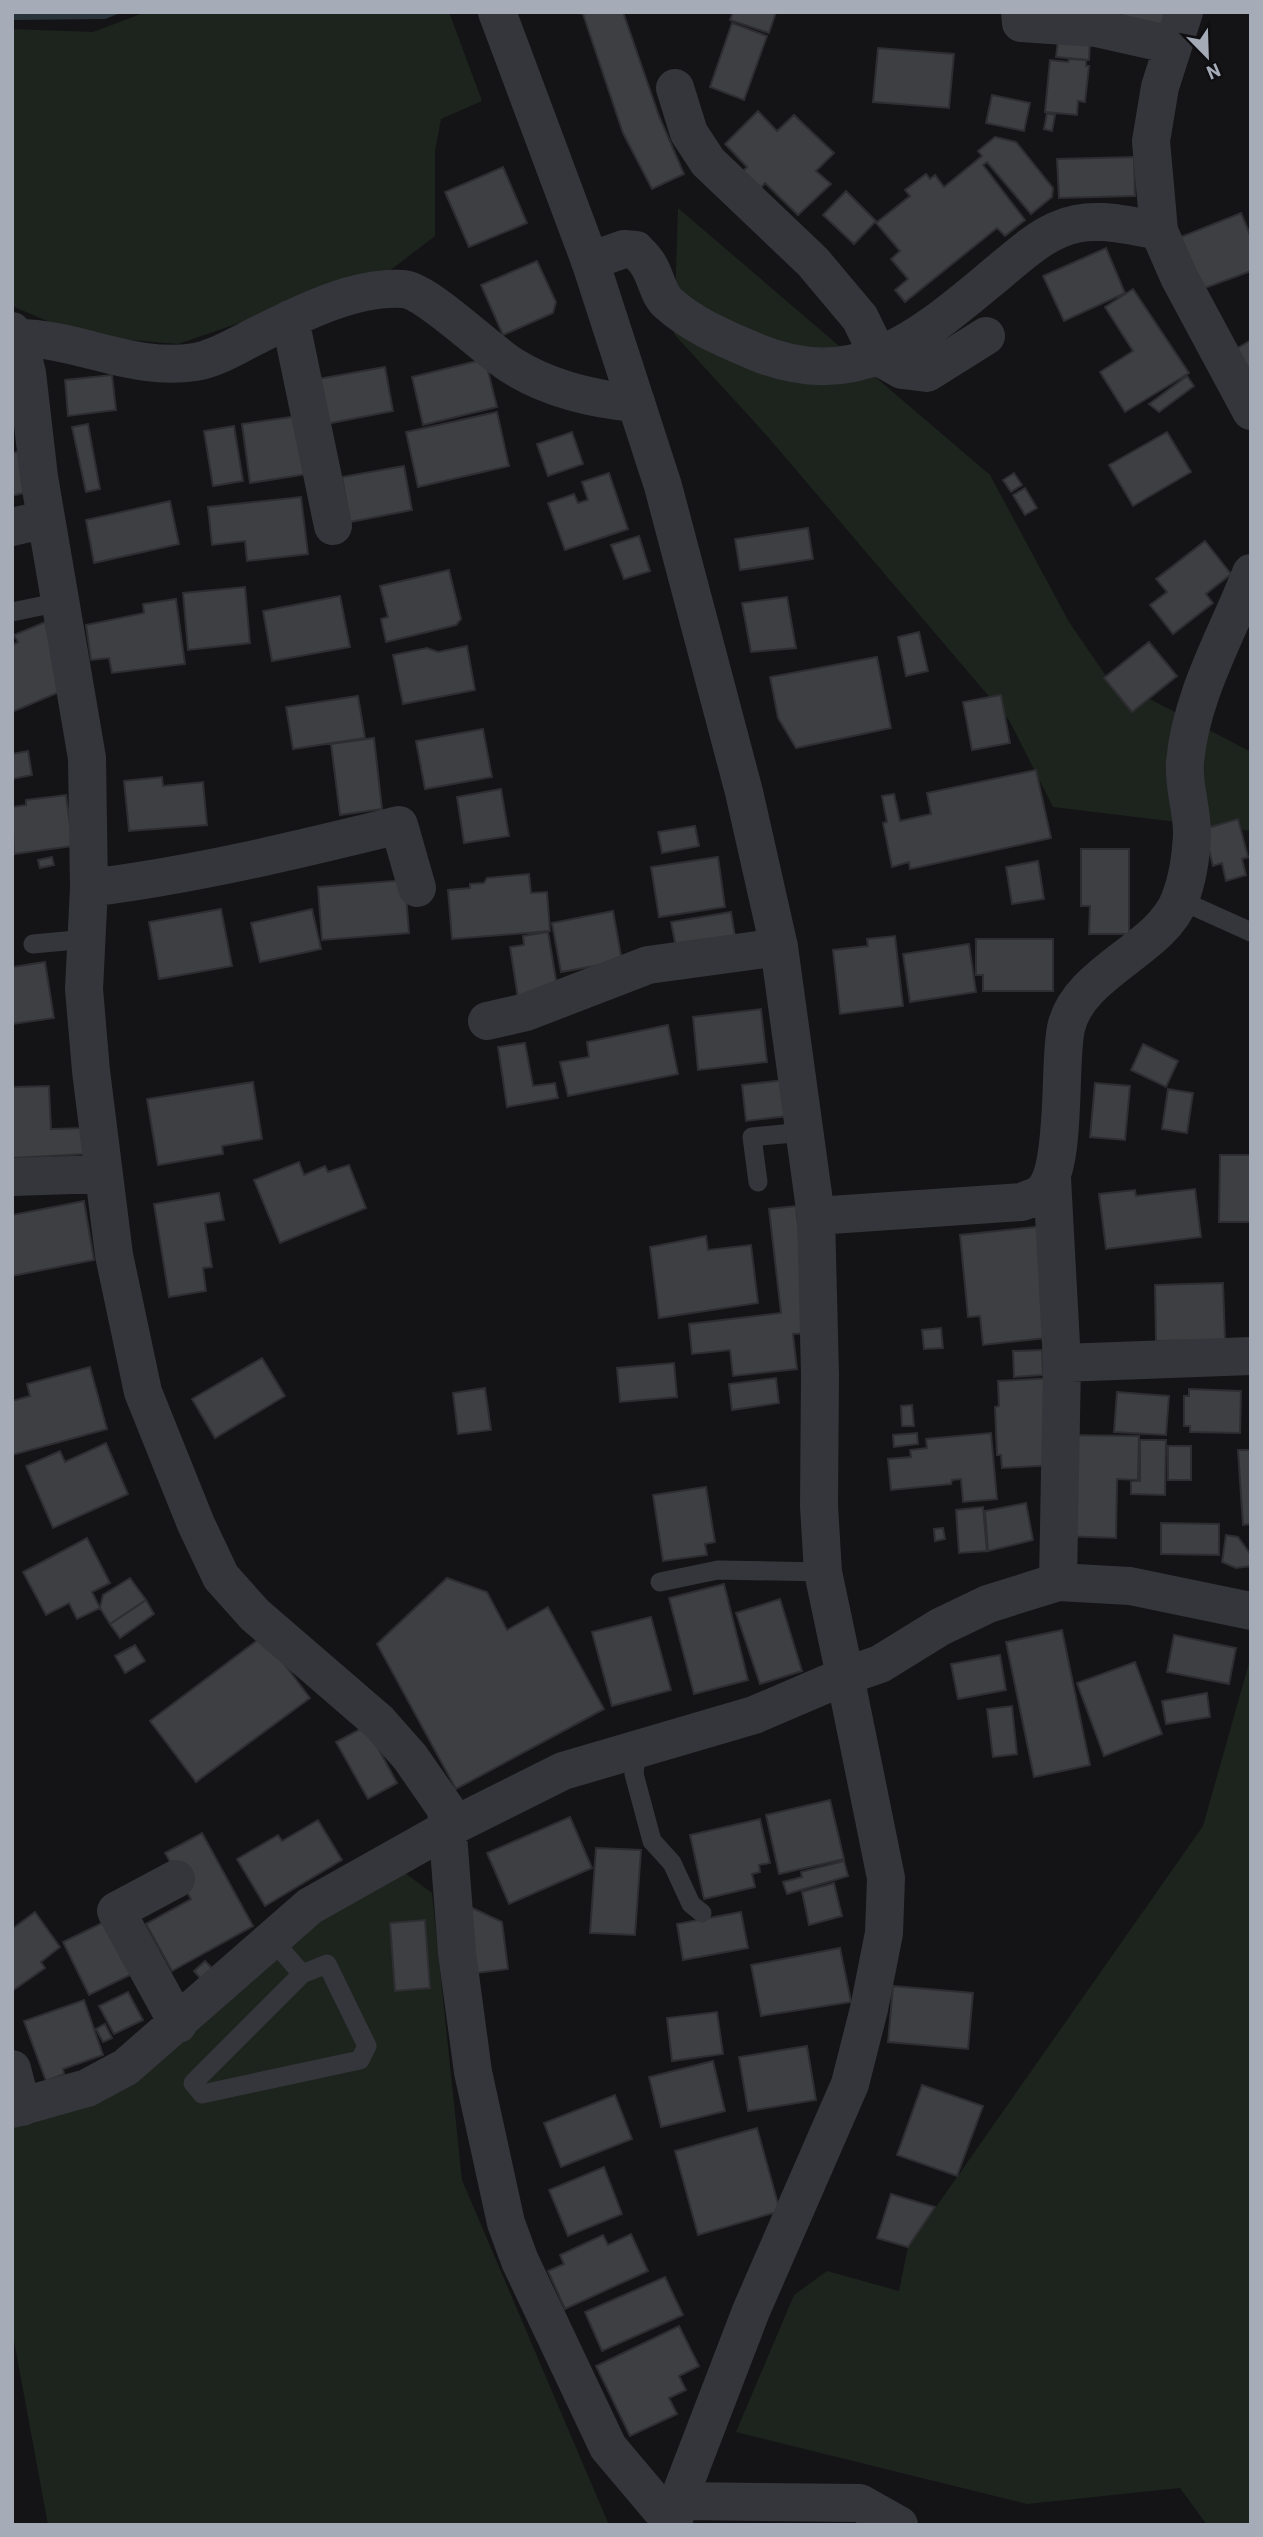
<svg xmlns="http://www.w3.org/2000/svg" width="1263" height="2537" font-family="Barlow,sans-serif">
<rect width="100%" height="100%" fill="#141416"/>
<!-- green -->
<path fill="#1c241d" d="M146,12H449L482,101L441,119L435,151V236L388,272L178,344L82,336L12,306V29L93,32Z
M678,208L990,475L1069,622L1106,676L1251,752V831L1053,807L1009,720L768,437L674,334Z
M1251,1656V2525H1207L1180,2488L1027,2504L736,2432L794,2295L827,2271L899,2291L908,2247L1203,1826Z
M401,1870L432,1893L462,2180L609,2525H48L12,2330V2124L295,1931Z"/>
<!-- water -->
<path fill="#29343a" d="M12,12H123L105,19L12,20Z"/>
<!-- building -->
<path fill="#3e3f43" stroke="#2e2e32" stroke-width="2" d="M576,12H623L659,116L684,174L652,189L623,133L583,14Z
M733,12H776L769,33L730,20Z
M1113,12H1175L1173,33Z
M732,23L767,36L744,100L710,87Z
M1058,40L1090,42L1089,60L1056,57Z
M878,48L954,54L949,108L873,102Z
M1069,59L1086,60V66H1089L1085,102L1078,101L1077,115L1045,112L1050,60L1068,62Z
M992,95L1030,103L1024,131L986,123Z
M758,111L777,131L794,115L834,153L816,171L831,184L798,215L765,183L758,191L741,173L747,167L725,144Z
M1047,113L1055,115L1052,131L1044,129Z
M995,137L1016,142L1053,188L1052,197L1031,214L987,162L983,165L1025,220L1005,236L997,228L905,302L895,290L908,279L891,259L900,251L876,223L910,196L905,190L926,174L930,179L935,175L944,187L982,156L978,151Z
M1134,157L1135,196L1059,198L1057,159Z
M503,167L527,223L469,247L445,192Z
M846,191L876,221L854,244L823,215Z
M1241,213L1251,237V271L1194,292L1173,240Z
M1106,248L1125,293L1064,321L1043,276Z
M537,261L556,302L553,313L503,335L481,285Z
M1133,289L1189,373L1125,412L1100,372L1133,351L1105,307Z
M1251,340V380L1231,352Z
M485,359L497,407L423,425L412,377Z
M385,367L393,411L326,424L318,379Z
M112,375L116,410L68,416L65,380Z
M1187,376L1194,386L1159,412L1149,404Z
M497,412L509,466L418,487L406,432Z
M306,415L314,473L250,483L242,424Z
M88,424L100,489L86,492L72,427Z
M234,426L243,481L213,486L204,431Z
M572,432L583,464L548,476L537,444Z
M1167,432L1191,472L1133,506L1109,465Z
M20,451L31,491L12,496V453Z
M404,466L412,510L350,522L342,477Z
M609,473L628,529L565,550L548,503L574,494L578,503L588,500L582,482Z
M1014,473L1022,485L1011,492L1003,480Z
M1025,488L1037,508L1025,515L1013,495Z
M301,497L308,554L247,561L245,541L212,545L208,507Z
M170,501L179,544L94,563L86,520Z
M808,528L813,559L740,570L735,539Z
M639,536L650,571L624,579L611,545Z
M1205,541L1231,574L1206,594L1213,603L1173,634L1150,605L1167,592L1156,579Z
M449,570L461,619L456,625L386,642L381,619L388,617L380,586Z
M245,587L250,643L188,650L183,593Z
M340,596L350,647L272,661L263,611Z
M787,597L796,648L751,652L742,603Z
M176,599L185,664L112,673L109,658L91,660L86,625L144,613L143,604Z
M45,622L62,691L12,712V645L18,642L14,635Z
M919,632L928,671L906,676L898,637Z
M1149,642L1177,676L1132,712L1104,678Z
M467,646L475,690L403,704L393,655L427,648L438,652Z
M877,657L891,728L796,748L778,718L770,677Z
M1001,695L1010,743L972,750L963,702Z
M358,696L365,738L293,749L286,707Z
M483,729L492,777L425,789L416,741Z
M374,738L382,809L340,815L331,744Z
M28,751L32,775L12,779V754Z
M1036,770L1051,838L910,869L909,862L892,867L883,823L887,822L882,796L894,794L900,821L931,814L927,793Z
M162,777L163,786L203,782L207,825L129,831L124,781Z
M501,789L509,836L464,843L457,797Z
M66,795L73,846L14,854L12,807L26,805V800Z
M1238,819L1248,857L1242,859L1246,875L1226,881L1222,863L1213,866L1204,829Z
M695,826L699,846L662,853L658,832Z
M1081,849H1129V934H1089L1090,906H1081Z
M52,857L54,865L40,868L38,860Z
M718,857L725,907L659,917L651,867Z
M1038,861L1044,899L1012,904L1006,867Z
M529,874L531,893L547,892L550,931L452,939L448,890L470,888V884L484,883L487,878Z
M405,880L409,933L322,940L318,887Z
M221,909L232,966L159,979L149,922Z
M312,909L321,949L260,962L251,923Z
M613,911L622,961L561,972L552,923Z
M731,912L736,943L677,952L671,922Z
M548,932L558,992L518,998L510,947L524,945L523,936Z
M895,936L903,1006L840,1014L833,950L868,946L867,939Z
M976,939H1053V991H983V975H976Z
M969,944L976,992L910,1002L903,954Z
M45,962L54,1018L12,1024V967Z
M761,1009L767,1062L698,1070L693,1017Z
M668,1025L678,1074L568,1096L560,1062L589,1057L587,1042Z
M525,1043L533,1086L555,1083L558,1098L507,1107L498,1047Z
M1143,1044L1178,1061L1166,1087L1131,1070Z
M784,1080L788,1116L746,1121L742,1085Z
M253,1082L262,1139L222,1146L223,1154L158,1165L147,1099Z
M1095,1083L1130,1086L1125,1140L1090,1137Z
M49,1086L51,1129L86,1128L87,1154L13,1158L12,1087Z
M1168,1089L1193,1093L1187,1133L1162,1129Z
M1220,1155H1251V1222H1219Z
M299,1162L304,1175L325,1166L328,1172L349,1165L366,1208L280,1243L254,1180Z
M1195,1189L1201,1237L1106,1249L1099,1194L1135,1190L1136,1196Z
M219,1193L224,1220L205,1223L212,1267L203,1268L206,1291L169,1297L154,1204Z
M84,1201L94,1260L12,1276V1215Z
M796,1206L810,1333L793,1334L797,1369L733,1376L730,1350L692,1354L689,1324L781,1313L769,1209Z
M1044,1226L1055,1337L983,1345L980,1316L968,1317L960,1235Z
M706,1236L708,1250L751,1245L758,1303L659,1318L650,1247Z
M1223,1283L1225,1340L1156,1341L1155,1285Z
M941,1328L943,1348L924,1349L922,1330Z
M1042,1350L1043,1375L1014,1377L1013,1351Z
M262,1358L285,1396L215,1438L192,1399Z
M674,1363L677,1397L620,1402L617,1368Z
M90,1367L107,1429L12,1455V1401L30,1396L27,1384Z
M776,1378L779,1403L732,1410L729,1384Z
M1052,1378L1055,1465L1002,1468L1001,1455H997L995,1407L999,1406L998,1381Z
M485,1388L491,1430L458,1434L453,1393Z
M1189,1389L1241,1391L1240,1433L1190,1432V1426H1184V1396H1189Z
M1117,1392L1169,1396L1166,1435L1114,1432Z
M912,1405L914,1426H902L901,1406Z
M917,1433L918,1444L894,1447L893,1435Z
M991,1433L997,1499L963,1502L961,1479L952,1480L951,1484L891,1490L888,1459L911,1457L910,1450L927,1448L926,1439Z
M1061,1435L1139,1436L1138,1480L1117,1479L1116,1538L1060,1536Z
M1140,1440H1166L1165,1495L1131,1494V1481H1140Z
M106,1443L128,1494L53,1528L26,1466L60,1451L65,1462Z
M1168,1446H1191V1480H1168Z
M1238,1450H1251V1524L1243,1525Z
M706,1487L715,1542L705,1544L707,1555L663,1561L653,1495Z
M1026,1503L1033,1540L988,1551L985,1511Z
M983,1507L987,1551L959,1553L956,1510Z
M1161,1523L1219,1524V1555L1161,1554Z
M943,1528L945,1539L935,1541L934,1529Z
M1226,1535L1238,1537L1251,1555V1566L1236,1568L1222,1562Z
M87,1538L110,1583L92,1592L100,1608L77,1619L69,1603L46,1615L23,1572Z
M130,1578L146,1600L110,1624L100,1608L103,1595Z
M447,1578L487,1592L507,1630L548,1607L604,1709L456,1789L377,1644Z
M724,1584L748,1680L694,1694L669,1598Z
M780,1599L802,1671L760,1684L736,1613Z
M146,1600L154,1614L120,1638L110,1624Z
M651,1617L671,1690L612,1706L592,1632Z
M1062,1630L1090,1765L1034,1777L1006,1642Z
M1174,1635L1236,1648L1229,1684L1167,1672Z
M263,1636L310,1698L196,1782L150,1721Z
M135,1645L145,1661L125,1673L115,1656Z
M1000,1655L1006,1690L958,1699L951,1664Z
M1135,1662L1162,1734L1104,1756L1077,1683Z
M1207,1693L1210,1717L1166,1724L1162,1701Z
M1012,1706L1017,1754L993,1757L987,1709Z
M366,1726L397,1783L368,1799L336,1742Z
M830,1800L844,1859L779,1874L766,1815Z
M570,1817L592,1868L509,1904L487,1853Z
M760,1819L770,1863L759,1865L760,1872L752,1874L755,1887L704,1899L690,1835Z
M318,1820L342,1860L265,1906L237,1859L278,1835L282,1841Z
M202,1833L253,1926L172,1971L146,1924L191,1899L165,1853Z
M596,1848L641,1850L635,1935L590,1933Z
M844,1861L848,1876L787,1894L783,1882L802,1877L801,1872Z
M834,1883L842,1916L809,1925L802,1892Z
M468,1906L502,1922L508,1969L477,1973Z
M35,1912L60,1947L41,1962L45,1968L12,1991V1929Z
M741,1912L748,1948L683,1960L677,1924Z
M425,1920L430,1988L395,1991L390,1923Z
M106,1921L132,1974L89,1995L63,1942Z
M840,1948L851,2002L761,2016L751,1965Z
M205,1961L212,1968L201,1979L194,1971Z
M893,1986L973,1993L968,2049L888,2042Z
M128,1992L143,2020L114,2034L99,2006Z
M84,2000L103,2055L63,2069L64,2074L46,2081L24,2021Z
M717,2012L723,2054L672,2061L667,2018Z
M105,2024L112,2038L103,2042L96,2029Z
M807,2046L816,2100L748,2111L739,2057Z
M713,2061L725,2111L661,2127L649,2077Z
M922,2085L983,2106L957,2176L897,2155Z
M615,2095L632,2139L561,2167L544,2123Z
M757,2128L780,2211L698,2235L675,2151Z
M604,2167L622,2214L568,2236L549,2190Z
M891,2194L935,2207L908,2247L877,2238Z
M631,2234L648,2271L565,2309L548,2271L564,2264L560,2255L603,2235L608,2245Z
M665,2277L683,2315L602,2351L585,2312Z
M679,2326L699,2366L679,2376L686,2390L669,2398L677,2414L630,2436L596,2366Z"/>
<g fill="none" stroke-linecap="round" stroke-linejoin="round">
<!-- service -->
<path stroke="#35363b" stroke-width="19" d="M12,612L60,602
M1180,900L1251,932
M33,944L87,939
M758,1182L752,1137L804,1132
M660,1582L718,1570L823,1572
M637,1748L634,1774L652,1841L672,1863L691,1904L702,1913
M270,1937L302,1974L327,1964L367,2046L360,2060L202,2094L193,2083L302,1974"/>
<!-- minor -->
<path stroke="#35363b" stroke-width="38" d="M1020,12L1021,23L1096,28L1172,45
M675,88L689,133L708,162L813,262L860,318L879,357L902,370L927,373L986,336
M1159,231L1151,141L1160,87L1184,12
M590,261L624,249L636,250C640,255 646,260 649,266C656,277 658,294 668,303C693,326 726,339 756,352C859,395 924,334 999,272C1017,257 1039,237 1060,229C1091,215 1127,225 1159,231L1179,277L1251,411
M290,319L333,526
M12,331L18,338L27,373L39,477L87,758L89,888L84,989L91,1071L114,1255L143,1392L196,1524L221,1577L255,1615L379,1722L410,1757L446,1809L457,1953L473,2072L506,2223L520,2261L608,2447L673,2524
M18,338C77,338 134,372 195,362C215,359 236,346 254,337C298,315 353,286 403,289C426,290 487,350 511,365C549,389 591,399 636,403
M12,527L46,519
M89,888C194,875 297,850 399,825L417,888
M487,1021L526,1012L648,965L779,947
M12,1177L103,1174
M1052,1178L1062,1363L1058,1582
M1062,1363L1251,1356
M176,1879L116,1911L178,2024
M12,2069L22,2107
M12,2109L87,2088L126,2067L310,1906L447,1829L563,1771L754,1715L845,1676L823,1572L819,1506L820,1374L816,1216L1022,1202C1028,1199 1036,1197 1041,1193C1068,1172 1058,1063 1066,1028C1078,972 1162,949 1180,899C1187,881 1191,855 1192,836C1193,812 1183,787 1185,762C1191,695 1227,635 1251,573
M678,2501L860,2503L899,2525"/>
<!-- tertiary -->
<path stroke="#35363b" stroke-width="38" d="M497,12L590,261L663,486L744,792L779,947L816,1216
M673,2525L678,2501L751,2311L850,2084L869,2009L884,1933L886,1878L845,1676L880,1664L940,1627L988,1604L1058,1582L1130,1586L1251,1611"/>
</g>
<!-- border -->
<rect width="1263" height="2537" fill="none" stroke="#a5abb7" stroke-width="28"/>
<!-- north arrow -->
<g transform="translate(1207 56) rotate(157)" stroke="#0f0f11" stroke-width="5" paint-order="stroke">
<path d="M0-5L12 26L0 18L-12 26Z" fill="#a5abb7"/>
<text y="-10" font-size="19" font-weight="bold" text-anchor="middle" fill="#a5abb7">N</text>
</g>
</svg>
